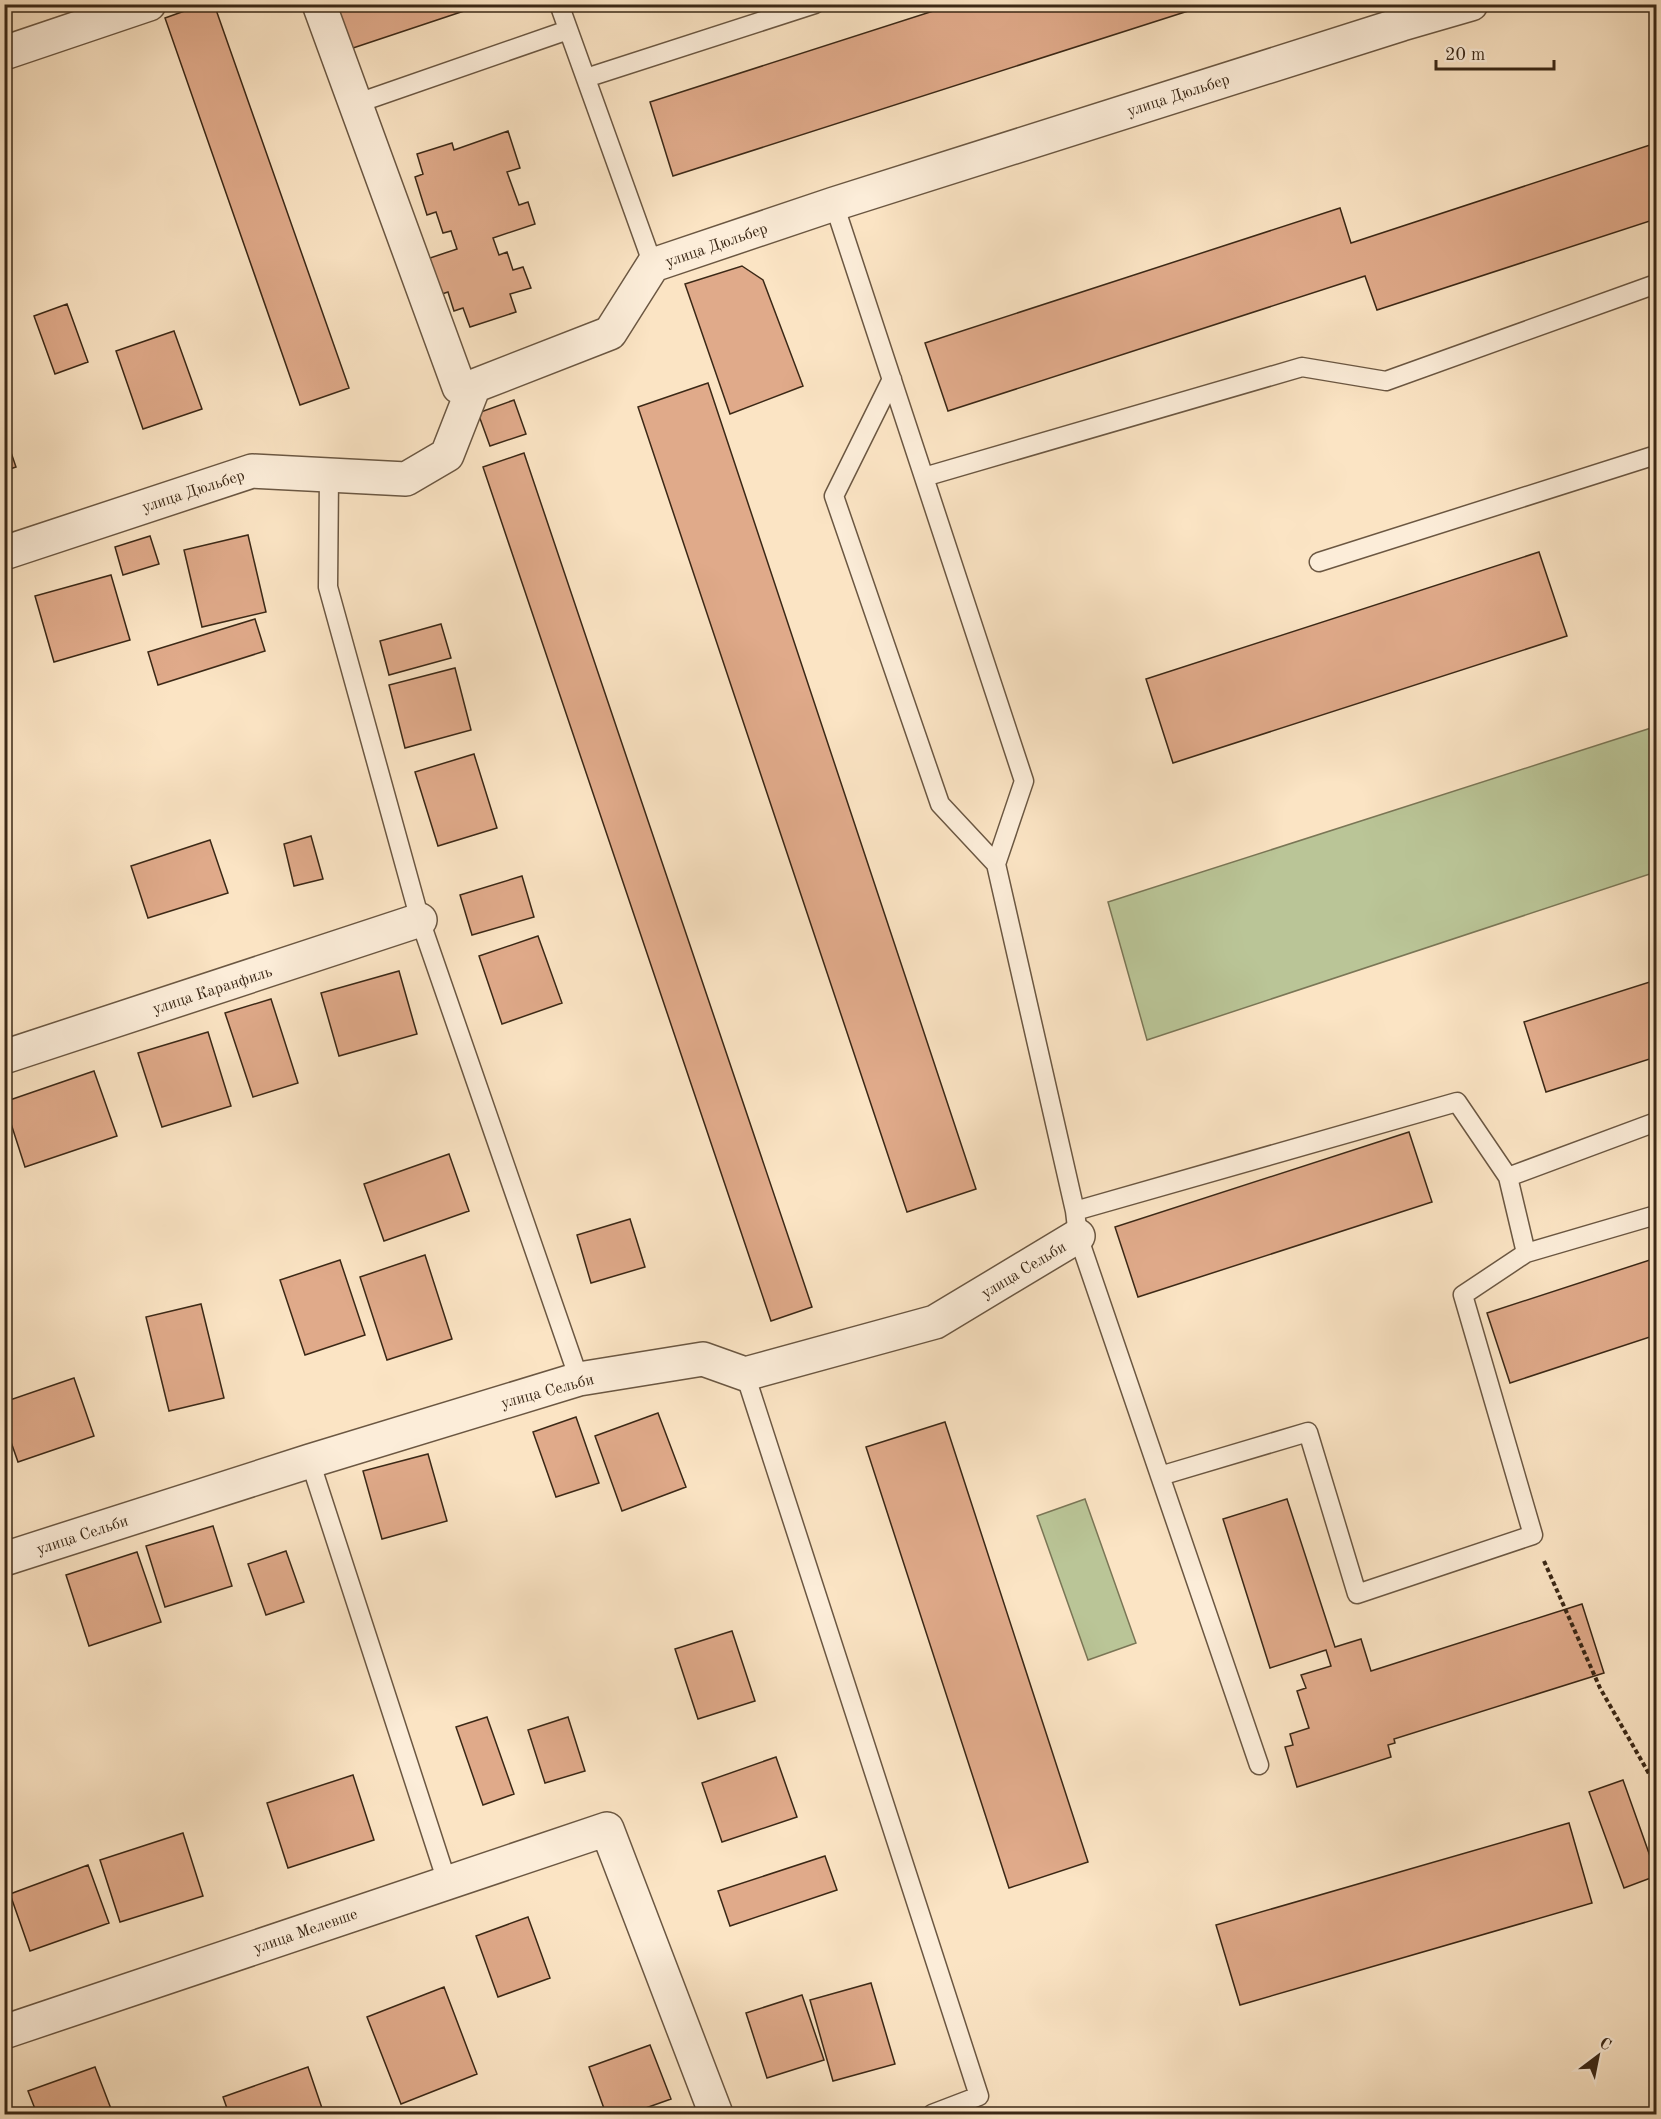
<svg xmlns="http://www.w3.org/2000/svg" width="1661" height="2119" font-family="'Old Standard TT',serif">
<rect width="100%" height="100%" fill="#fbe4c4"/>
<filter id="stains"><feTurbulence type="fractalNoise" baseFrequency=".00333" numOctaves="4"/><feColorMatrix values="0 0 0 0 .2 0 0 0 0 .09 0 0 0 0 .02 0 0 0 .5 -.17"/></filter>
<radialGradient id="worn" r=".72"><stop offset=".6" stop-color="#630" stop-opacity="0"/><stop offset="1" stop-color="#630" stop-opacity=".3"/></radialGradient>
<!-- green -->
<path fill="#bac597" stroke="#7a7656" stroke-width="1.5" d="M1651,728L1656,746V872L1147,1040L1108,902Z
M1085,1499L1136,1643L1088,1660L1037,1516Z"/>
<!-- building -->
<path fill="#e0aa8a" stroke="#3b2816" stroke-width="1.5" d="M204,4H214L349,388L300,405L165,18Z
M325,4H485L341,52Z
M955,4H1210L673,176L650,102Z
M508,131L520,168L507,172L519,205L528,202L535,224L493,238L499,255L507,252L513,270L523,267L531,288L510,294L516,312L470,327L463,308L454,311L448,292L430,298L427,259L457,249L451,231L443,233L436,212L427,215L415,177L423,174L417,154L452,143L454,150Z
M1656,143V219L1377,310L1365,276L948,411L925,343L1340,208L1351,243Z
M742,266L763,280L803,386L730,414L685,284Z
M67,304L88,362L55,374L34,316Z
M174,331L202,409L143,429L116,351Z
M708,383L976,1189L907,1212L638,407Z
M514,400L526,434L490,446L478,413Z
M4,432L16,467L4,471Z
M524,453L812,1307L771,1321L483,467Z
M248,535L266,612L202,627L184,550Z
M150,536L159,564L123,575L115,547Z
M1539,552L1567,636L1173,763L1146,679Z
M111,575L130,640L54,662L35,596Z
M255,619L265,651L158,685L148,652Z
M441,624L451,658L389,675L380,641Z
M455,668L471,730L405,748L389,685Z
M474,754L497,828L438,846L415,772Z
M311,836L323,879L294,886L284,844Z
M210,840L228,893L148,918L131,866Z
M522,876L534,917L472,935L460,895Z
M538,936L562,1003L502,1024L479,956Z
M399,971L417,1034L339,1056L321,993Z
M1656,980V1057L1546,1092L1524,1022Z
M271,999L298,1083L253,1097L225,1013Z
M208,1032L231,1106L162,1127L138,1053Z
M94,1071L117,1136L25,1167L4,1102Z
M1409,1132L1432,1202L1138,1297L1115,1227Z
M449,1154L469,1211L384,1241L364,1184Z
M630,1219L645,1267L591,1283L577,1235Z
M425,1255L452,1339L387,1360L360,1277Z
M1656,1258V1335L1510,1383L1487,1313Z
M340,1260L365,1335L305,1355L280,1280Z
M201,1304L224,1398L169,1411L146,1317Z
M74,1378L94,1436L18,1462L4,1422V1402Z
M658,1413L686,1487L622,1511L595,1436Z
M576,1417L599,1483L556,1497L533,1432Z
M945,1422L1088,1862L1009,1888L866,1447Z
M428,1454L447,1521L382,1539L363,1471Z
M1287,1499L1335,1647L1361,1639L1371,1671L1582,1604L1604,1673L1394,1739L1395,1743L1388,1745L1391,1757L1297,1787L1285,1747L1293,1745L1290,1734L1309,1728L1297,1691L1306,1688L1301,1675L1331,1666L1326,1650L1270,1668L1223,1519Z
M213,1526L232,1586L165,1607L146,1546Z
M286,1551L304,1602L266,1615L248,1564Z
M137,1552L161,1622L89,1646L66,1575Z
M732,1631L755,1701L698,1719L675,1649Z
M487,1717L514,1794L483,1805L456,1727Z
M568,1717L585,1771L545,1783L528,1730Z
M776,1757L797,1817L722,1842L702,1783Z
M353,1775L374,1840L288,1868L267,1803Z
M1623,1780L1656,1873V1876L1624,1888L1589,1792Z
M1569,1823L1592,1903L1240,2005L1216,1925Z
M183,1833L203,1896L120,1922L100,1860Z
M825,1856L837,1890L730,1926L718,1891Z
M88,1865L109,1923L30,1951L10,1894Z
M528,1917L550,1978L498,1997L476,1936Z
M871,1983L895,2064L833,2081L810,2000Z
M444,1987L477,2074L401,2104L367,2017Z
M802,1995L824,2060L767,2078L746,2013Z
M650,2045L671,2099L629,2114H606L589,2067Z
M95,2067L113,2114H37L28,2091Z
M308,2067L324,2114H229L223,2097Z
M4,2099H7L12,2114H4Z"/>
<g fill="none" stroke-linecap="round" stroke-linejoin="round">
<defs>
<path id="service" d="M559,4L653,265
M586,78L815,4
M355,104L568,30
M834,204L1024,781L996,864L1075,1211L1078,1236L1259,1765
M892,379L834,496L940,804L996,864
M329,476L328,587L420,920L579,1379
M924,477L1302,367L1386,381L1656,284
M1319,562L1656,455
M1508,1177L1656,1122
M1075,1211L1457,1102L1508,1177L1526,1253L1463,1295L1533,1535L1357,1594L1308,1432L1160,1476
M1526,1253L1656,1215
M745,1374L979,2096L932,2114
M310,1461L447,1882"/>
<path id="minor" d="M319,4L459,387L474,386
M4,53L149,4
M4,553L252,471L406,479L447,455L474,386L610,333L653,265L834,204L1402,24L1471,4
M4,1057L420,920
M4,1559L310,1461L579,1379L703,1359L745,1374L935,1322L1078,1236
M4,2032L607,1829L716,2114"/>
</defs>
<!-- service casing -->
<use href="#service" stroke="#6b5742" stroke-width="21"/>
<!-- minor casing -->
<use href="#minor" stroke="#6b5742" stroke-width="36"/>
<!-- path -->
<path stroke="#3b2816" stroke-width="4" stroke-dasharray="4.5 3" stroke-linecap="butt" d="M1544,1561L1600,1688L1656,1786"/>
<!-- service -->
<use href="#service" stroke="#fcedd9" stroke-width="18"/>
<!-- minor -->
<use href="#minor" stroke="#fcedd9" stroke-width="33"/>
</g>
<g text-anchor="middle" stroke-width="5" stroke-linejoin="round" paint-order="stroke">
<!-- street labels -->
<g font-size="16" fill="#3b2816" stroke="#fcedd9">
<text transform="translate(1178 94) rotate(-18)" y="6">улица Дюльбер</text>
<text transform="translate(716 244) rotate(-19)" y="6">улица Дюльбер</text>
<text transform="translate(193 490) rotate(-18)" y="6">улица Дюльбер</text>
<text transform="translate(212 989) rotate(-18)" y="6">улица Каранфиль</text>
<text transform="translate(1023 1269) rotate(-31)" y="6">улица Сельби</text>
<text transform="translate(547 1390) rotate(-15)" y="6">улица Сельби</text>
<text transform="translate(82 1534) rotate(-18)" y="6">улица Сельби</text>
<text transform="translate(305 1930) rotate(-19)" y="6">улица Мелевше</text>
</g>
</g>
<!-- margin -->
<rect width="1661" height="2119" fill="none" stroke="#fbe4c4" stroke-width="24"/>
<rect x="6" y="6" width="1649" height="2107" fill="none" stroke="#3b2816" stroke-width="3"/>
<rect x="12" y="12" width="1637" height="2095" fill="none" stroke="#3b2816" stroke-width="1.5"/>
<!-- north arrow -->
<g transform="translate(1598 2056) rotate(32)" stroke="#fcedd9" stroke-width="4.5" paint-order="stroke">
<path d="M0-4.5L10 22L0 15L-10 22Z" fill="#3b2816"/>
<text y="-9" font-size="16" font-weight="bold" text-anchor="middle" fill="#3b2816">С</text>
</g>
<!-- scale -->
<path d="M1436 60v9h118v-9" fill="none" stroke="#3b2816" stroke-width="3"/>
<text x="1445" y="60" font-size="18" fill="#3b2816" stroke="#fcedd9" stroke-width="4.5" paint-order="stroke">20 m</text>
<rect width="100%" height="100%" filter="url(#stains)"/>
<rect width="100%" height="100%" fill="url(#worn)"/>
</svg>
